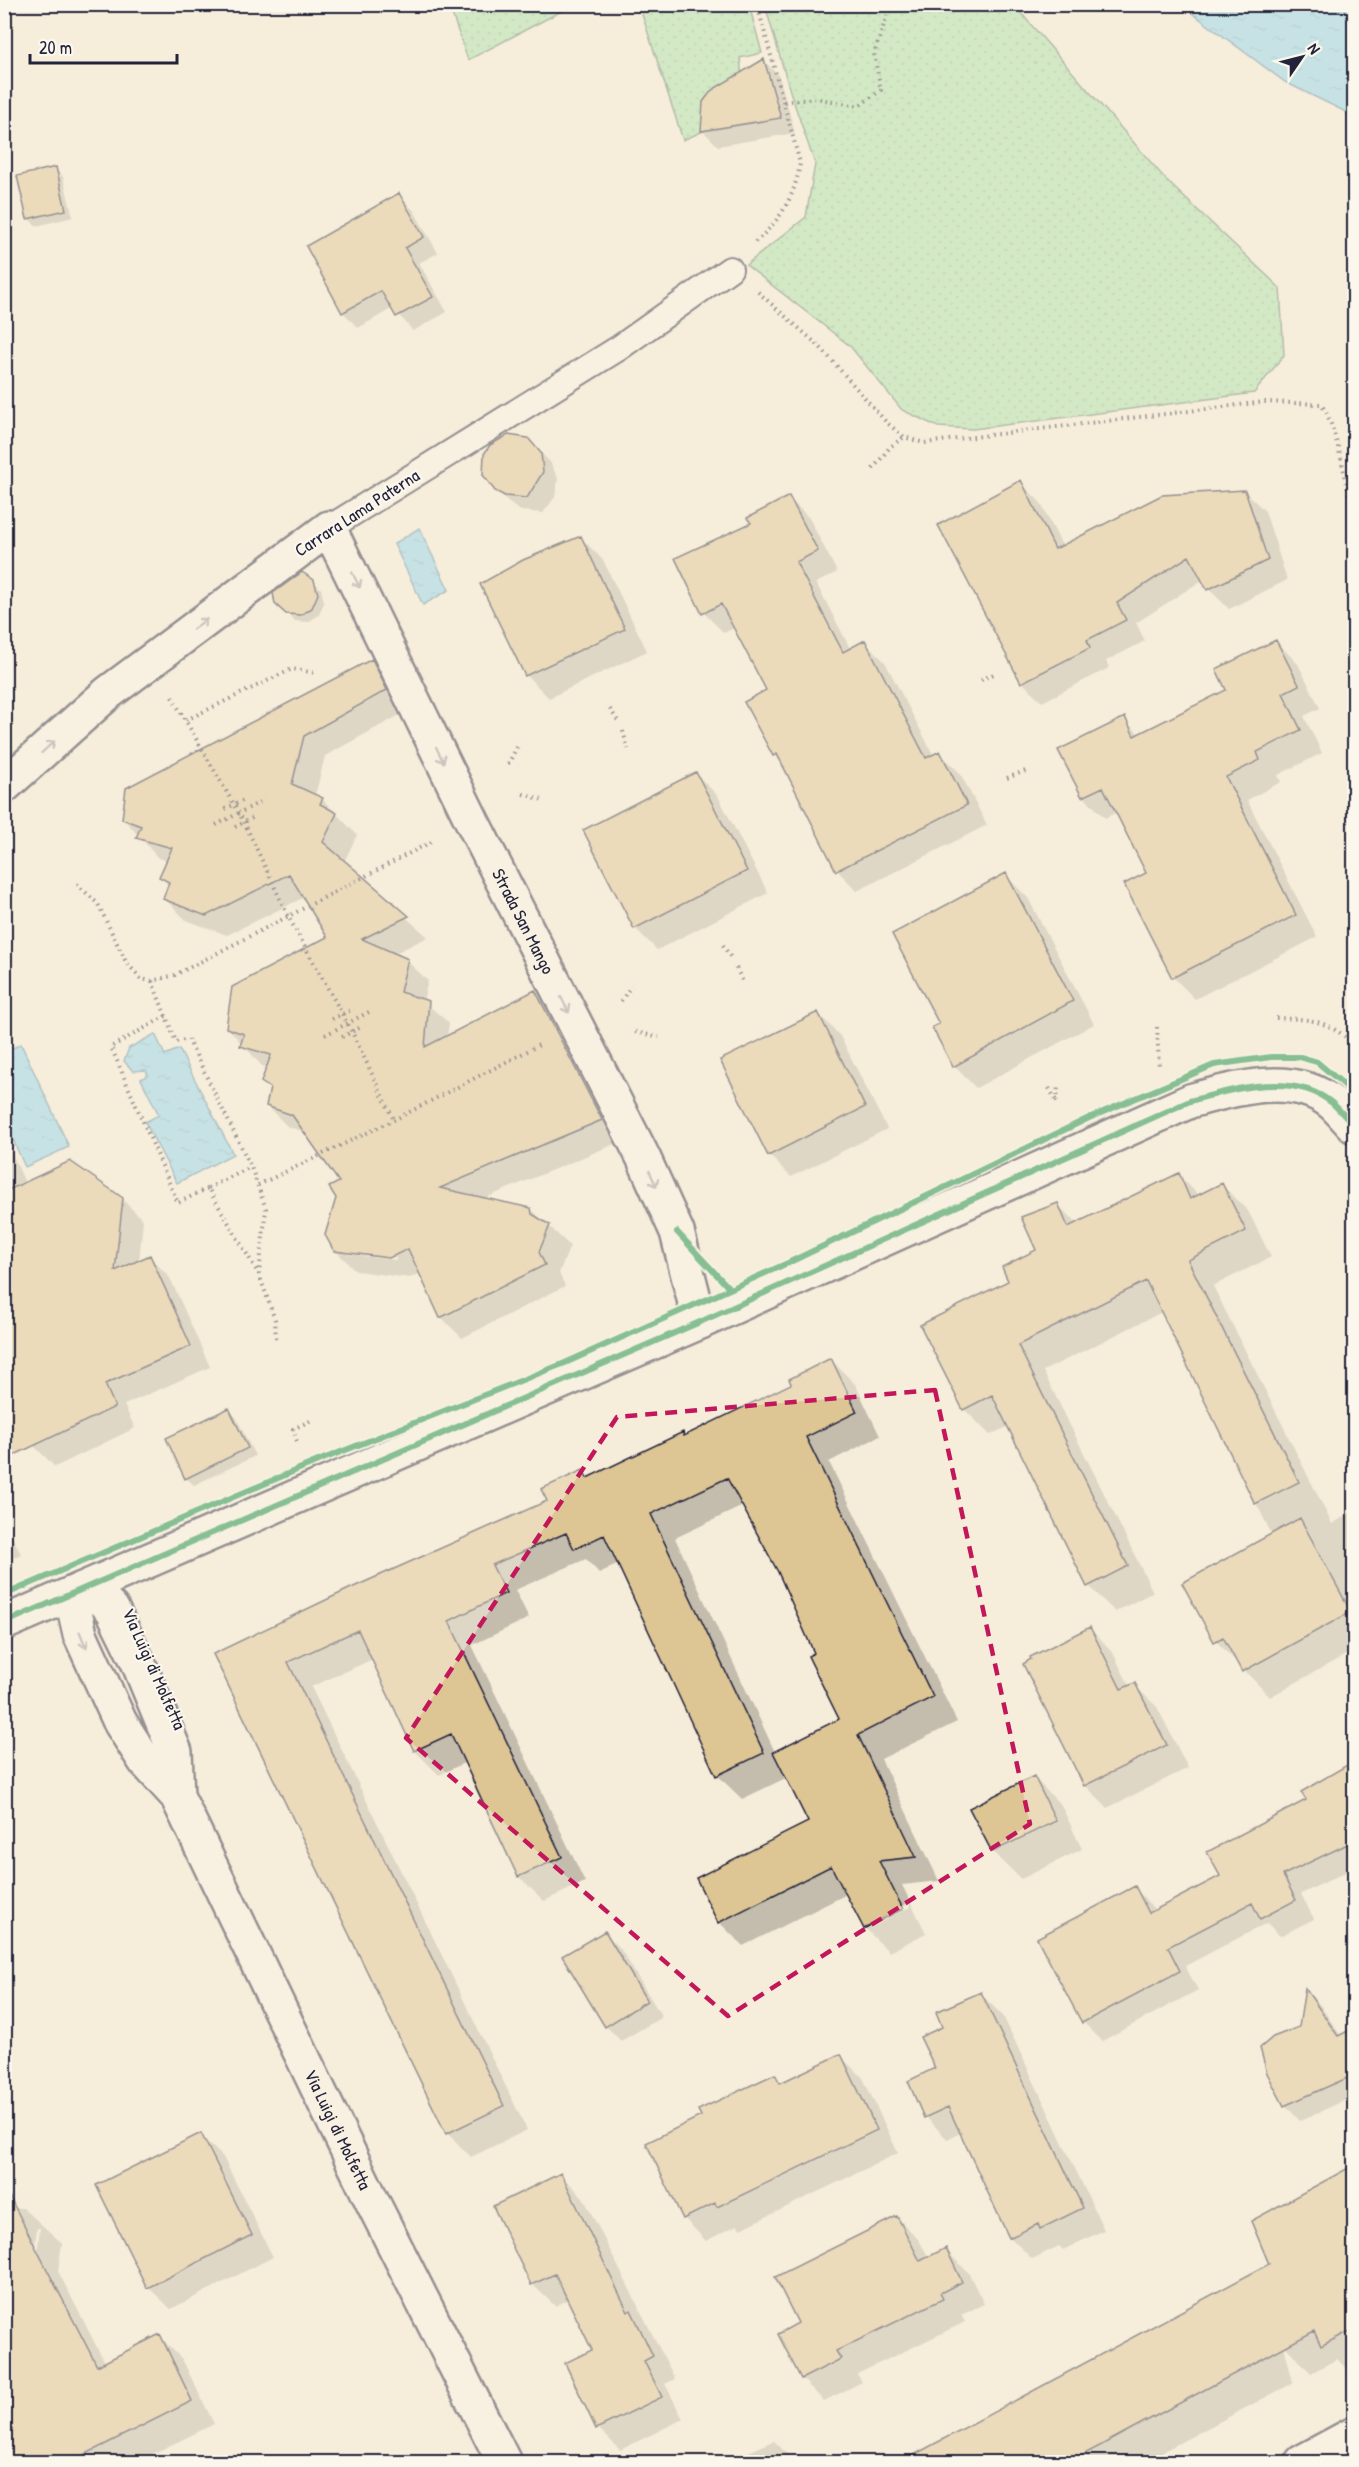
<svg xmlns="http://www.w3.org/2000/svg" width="1359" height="2467" font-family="'Patrick Hand',sans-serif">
<defs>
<pattern id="grass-dots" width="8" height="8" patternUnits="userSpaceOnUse" patternTransform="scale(1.5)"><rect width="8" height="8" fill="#a8e3a8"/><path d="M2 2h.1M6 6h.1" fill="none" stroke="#90c292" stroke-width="1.8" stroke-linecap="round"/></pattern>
<pattern id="water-ripples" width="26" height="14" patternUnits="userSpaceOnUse" patternTransform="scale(1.5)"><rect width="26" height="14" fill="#8ed5f0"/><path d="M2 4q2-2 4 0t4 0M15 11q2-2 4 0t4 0" fill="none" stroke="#7ab7cf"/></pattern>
</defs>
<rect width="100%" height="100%" fill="#f5edda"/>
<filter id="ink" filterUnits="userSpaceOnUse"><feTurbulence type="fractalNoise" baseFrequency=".0167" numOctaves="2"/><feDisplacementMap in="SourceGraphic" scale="12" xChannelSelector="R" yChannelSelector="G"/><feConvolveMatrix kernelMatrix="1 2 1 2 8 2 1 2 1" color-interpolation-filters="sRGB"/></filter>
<g filter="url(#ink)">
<!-- grass -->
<path fill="url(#grass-dots)" stroke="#658272" stroke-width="1.5" d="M449,5V4L573,5L468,60Z
M639,5H749L762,53L740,58L743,89C720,90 719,80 703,102L706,130L683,140Z
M765,5H1009L1020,12L1168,182L1280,288L1284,355L1254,393L973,429L938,427L902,410L850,346L746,265L806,217L815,164L790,91Z"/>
<!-- water -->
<path fill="url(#water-ripples)" stroke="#638da8" stroke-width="1.5" d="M1181,5H1354V116L1285,82Z
M419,528L449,590L423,605L394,544Z
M155,1034L165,1055L179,1049L233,1154L177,1183L145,1122L159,1115L141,1079L148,1075L146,1070L133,1071L124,1061L129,1048Z
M21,1044L69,1147L25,1167L5,1121V1052Z"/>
<!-- shadow -->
<path fill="#0003" fill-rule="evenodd" d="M764,61L779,76L795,133L718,146L702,130Z
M55,169L63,177L73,217L36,226L29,219L19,177Z
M399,195L414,211L438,253L419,263L447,312L413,331L393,308L358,328L343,312Z
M534,446L550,462L558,479L555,497L543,513L521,511L513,506L496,490Z
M1020,482L1040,502L1063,547L1244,491L1265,511L1287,580L1229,609L1209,589L1204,579L1136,623L1145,641L1106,661L1109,668L1042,702L1022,682Z
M789,498L809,518L837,572L816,583L851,650L865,642L885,662L934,756L940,753L960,773L987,825L857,891L837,870L784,765L774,755L746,702L768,690L734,628L724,633L704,613L753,524Z
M581,538L603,560L647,651L549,698L526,675Z
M313,581L321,589L324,602L319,615L308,622L295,621L282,608Z
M1276,641L1298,664L1320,708L1304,716L1322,753L1278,775L1281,782L1247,800L1317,937L1195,999L1173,977L1148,873L1117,812L1105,818L1083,796L1124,719L1140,735L1228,691Z
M372,660L392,681L407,711L325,756L315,796L322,799L357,835L344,862L428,937L393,954L407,961L428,981L423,1001L449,1023L447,1037L535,992L556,1013L622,1141L483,1199L531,1209L570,1246L559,1273L565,1286L462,1338L441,1317L421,1273L410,1278L356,1271L335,1250L341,1182L307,1132L288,1127L267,1106L271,1090L262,1082L268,1068L262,1066L227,1027L329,937L305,897L227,935L186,920L165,899L169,886L161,877L168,861L158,858L124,819ZM346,1251L396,1257V1260L346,1254Z
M696,774L718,796L768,893L657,950L635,928Z
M1005,875L1028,898L1094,1024L976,1088L954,1066L941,1025Z
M818,1013L840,1036L887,1129L791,1177L769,1155Z
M4,1135L25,1183L122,1199L143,1220L139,1262L150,1257L170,1278L210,1367L124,1405L135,1428L55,1467L34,1446L4,1389Z
M1178,1175L1200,1196L1222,1185L1248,1211L1271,1257L1213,1286L1332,1524L1354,1511V1650L1270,1697L1216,1641L1184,1583L1272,1535L1162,1312L1043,1371L1153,1592L1115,1612L1089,1586L1009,1426L990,1435L964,1409L1010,1282L1037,1251L1058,1205L1077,1224Z
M831,1360L855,1384L880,1436L829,1462L957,1722L881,1759L939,1881L902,1885L926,1933L889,1952L865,1928L847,1894L743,1946L719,1922L810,1822L788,1777L742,1799L717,1775L619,1564L599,1573L586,1559L515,1590L529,1618L472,1645L585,1882L544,1901L519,1877L466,1762L439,1775L415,1751L373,1659L311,1687L527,2130L471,2157L447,2133L215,1655L549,1501L582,1472L589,1478L682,1434L686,1437L793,1385ZM743,1506L780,1571L841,1719L775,1752L675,1538ZM909,1904L910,1907L872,1927V1923Z
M229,1410L236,1417L255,1456L194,1485L186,1478Z
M4,1520L21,1554L4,1562Z
M1090,1629L1112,1651L1130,1687L1134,1685L1157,1707L1188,1768L1107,1808L1085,1785Z
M1354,1763V1868L1301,1894L1314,1919L1280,1936L1267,1923L1185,1966L1198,1990L1102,2041L1083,2022L1135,1888L1156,1911L1222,1877L1308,1801L1303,1792Z
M1034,1778L1061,1805L1082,1849L1021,1879L993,1852L971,1809Z
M605,1933L620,1948L662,2017L621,2041L606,2026Z
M1306,1991L1320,2005L1341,2036L1347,2033L1354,2041V2096L1300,2121L1285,2105Z
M981,1994L1003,2016L1104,2230L1063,2250L1059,2246L1032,2259L1010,2237L961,2133L947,2139L926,2117L909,2082L937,2069L944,2028Z
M840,2056L863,2078L898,2153L741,2229L737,2225L706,2241L684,2218L703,2117L775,2076L782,2084Z
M200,2135L223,2157L273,2257L171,2309L148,2287Z
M1354,2165V2368L1349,2371L1337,2359L1311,2373L1284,2345L1293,2383L1143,2462H902L1271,2264L1253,2222Z
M560,2174L583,2197L675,2379L665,2384L683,2419L620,2450L598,2428L594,2351L569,2299L555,2306L532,2284Z
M13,2208H23L62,2243L58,2271L105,2363L159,2336L182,2359L214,2424L136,2462H4ZM37,2228H40L37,2255H34Z
M897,2217L919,2240L929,2258L945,2250L968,2272L984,2304L961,2315L965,2322L857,2374L862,2382L824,2401L802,2379L780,2334L800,2324Z
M774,2441L795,2462H725Z"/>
<!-- building -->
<path fill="#ddc594" stroke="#22223b" stroke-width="1.5" d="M764,59L781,118L701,131L703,102L712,90Z
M56,167L66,210L27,219L17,176Z
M399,193L424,237L405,248L433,297L396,317L381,291L342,313L306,246Z
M508,435L528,438L541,453L543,472L527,498L505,496L495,491L483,475L484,454L490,445Z
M1021,480L1055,549L1162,495L1245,490L1268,560L1207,590L1189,556L1117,603L1126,620L1087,640L1090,648L1021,683L938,525Z
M789,496L818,551L796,562L843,652L865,640L926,758L940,751L967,805L836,871L777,754L773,756L744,702L766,690L721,604L702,614L675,558L751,523L747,518Z
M581,536L625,629L525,676L480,584L523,560Z
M302,572L314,580L318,594L312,608L301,615L286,614L275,604L273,593Z
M1276,640L1299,685L1283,693L1301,730L1257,752L1260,760L1226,777L1296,915L1172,978L1124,884L1146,873L1103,787L1082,797L1058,750L1125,717L1134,736L1226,690L1216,669Z
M372,659L387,690L304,736L292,784L323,798L320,804L337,813L323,842L409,916L362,939L408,959L400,992L429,1001L425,1047L535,990L602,1120L440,1188L531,1208L532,1214L550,1225L539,1252L545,1265L440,1318L408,1249L389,1258L334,1251L325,1235L336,1198L329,1187L339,1182L292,1115L266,1106L270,1088L261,1082L271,1055L240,1046L244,1034L226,1028L232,987L327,937L289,874L206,916L163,899L169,882L159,877L172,848L136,838L141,826L122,819L126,788Z
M696,772L747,871L634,929L583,830Z
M1006,873L1073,1001L953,1067L932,1027L939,1024L892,934Z
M818,1012L865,1107L768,1156L720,1060Z
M70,1161L123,1198L115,1271L150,1255L191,1346L105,1384L115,1407L4,1460V1192Z
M1179,1173L1190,1199L1222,1183L1246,1231L1188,1260L1299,1482L1255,1504L1146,1281L1018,1345L1128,1566L1087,1587L992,1395L963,1410L920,1325L1008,1281L1002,1267L1036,1250L1021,1217L1058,1203L1068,1227Z
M831,1358L857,1412L806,1437L933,1697L858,1735L916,1857L879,1861L903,1909L864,1929L831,1866L718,1923L696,1878L808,1822L773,1752L839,1719L808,1656L814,1653L778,1572L727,1478L651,1514L764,1753L716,1776L604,1535L574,1549L566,1533L492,1565L506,1593L449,1621L562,1857L518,1877L451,1734L414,1751L358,1630L288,1662L504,2106L446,2134L213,1654L349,1589L547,1501L541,1489L583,1470L587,1478L683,1432L684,1436L791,1384L789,1379Z
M229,1408L248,1448L185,1479L166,1438Z
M1300,1518L1351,1612L1242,1672L1223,1637L1214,1642L1182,1583Z
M1090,1627L1121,1689L1135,1683L1167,1745L1084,1786L1023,1664L1031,1659L1030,1657Z
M1354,1761V1841L1283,1875L1296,1900L1260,1919L1252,1903L1168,1947L1180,1971L1082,2023L1037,1938L1135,1886L1149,1913L1220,1876L1207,1852L1306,1800L1301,1792Z
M1034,1776L1056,1821L992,1852L969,1808Z
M605,1931L647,2001L605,2027L562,1956Z
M1305,1988L1338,2036L1354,2028V2075L1284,2106L1267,2073L1260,2048L1273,2037L1299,2027Z
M981,1992L1083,2208L1040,2229L1038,2224L1009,2238L948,2107L924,2118L908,2081L935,2068L920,2037L942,2027L936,2012Z
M841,2054L877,2130L717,2207L715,2203L683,2219L646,2143L701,2116L698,2110L775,2074L780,2083Z
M201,2133L252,2235L147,2288L96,2185Z
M1354,2165V2329L1321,2346L1314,2331L1068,2463H899L1269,2264L1251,2221Z
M561,2173L628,2312L631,2310L653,2356L644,2361L662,2397L596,2429L565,2363L592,2350L555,2274L531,2285L493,2206Z
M4,2186L97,2366L160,2334L192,2401L68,2463H4Z
M897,2216L920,2261L946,2248L962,2282L940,2293L943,2299L836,2351L841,2359L801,2379L778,2334L798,2323L775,2277Z"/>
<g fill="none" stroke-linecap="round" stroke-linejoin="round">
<defs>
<path id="service" d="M329,528L619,348L730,269"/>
<g id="minor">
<path id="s1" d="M4,786L108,693L329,528L473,823L643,1157L677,1232L700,1322"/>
<path d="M4,1623L700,1322L1190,1101C1233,1089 1293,1071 1332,1103C1340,1110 1347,1119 1354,1126"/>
<path id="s2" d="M177,1796L175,1752L138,1662L112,1609L99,1596L81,1590L75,1612L80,1634L120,1722L145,1761L177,1796L373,2203L504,2462"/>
<path d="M1302,2462L1354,2434"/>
</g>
</defs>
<!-- service casing -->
<use href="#service" stroke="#22223b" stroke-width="28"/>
<!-- minor casing -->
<use href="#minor" stroke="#22223b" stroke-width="38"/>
<!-- path -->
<path stroke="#22223b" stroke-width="4" stroke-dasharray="1.5 4.5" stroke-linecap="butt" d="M784,102L815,98L859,106L881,90L874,54L891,4
M755,242C781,220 795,196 800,163L757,4
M758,292L820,347L886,422L904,437L924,443L1264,402L1320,404C1335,416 1349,496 1354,519
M873,469L890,447L904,437
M981,680L996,673
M172,697L244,822L289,918L352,1032L394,1120
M610,709L618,721
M186,720L292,669L316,673
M623,731L628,749
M508,764L517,747
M1007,778L1028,770
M523,794L543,800
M225,809L244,800
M216,825L264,800
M235,827L254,817
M77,884L98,904L126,962L141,979L152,981L175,975L435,840
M723,945L731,958
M736,968L744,984
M152,981L176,1042L188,1039L251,1167L266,1209L259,1274L275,1320L276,1340
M621,1001L631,986
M166,1016L111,1047L178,1203L208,1188L258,1273
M1276,1018C1312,1019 1327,1020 1354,1044
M332,1019L351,1010
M1157,1027L1159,1066
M635,1032L659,1037
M325,1035L369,1012
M342,1037L361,1027
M1049,1088L1057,1102
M1057,1102L1058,1084
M258,1185L394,1120L539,1045
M208,1188L251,1167
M297,1441L293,1429L310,1421"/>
<!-- service -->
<use href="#service" stroke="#fbf7ec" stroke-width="24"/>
<!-- minor -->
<use href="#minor" stroke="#fbf7ec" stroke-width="33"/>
<defs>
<path id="cycleway" d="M677,1232L729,1288
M4,1595L313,1463L565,1363L790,1262L1089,1118L1214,1065L1271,1057H1300L1317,1062L1354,1093
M4,1623L700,1322L1190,1101C1233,1089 1293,1071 1332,1103C1340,1110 1347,1119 1354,1126"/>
</defs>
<!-- cycleway casing -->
<use href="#cycleway" stroke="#fbf7ec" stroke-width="10"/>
<!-- cycleway -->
<use href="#cycleway" stroke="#00873e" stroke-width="6"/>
</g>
<!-- one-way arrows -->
<defs><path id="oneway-shaft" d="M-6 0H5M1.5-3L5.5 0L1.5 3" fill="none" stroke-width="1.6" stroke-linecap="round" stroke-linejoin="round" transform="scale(1.5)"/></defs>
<g stroke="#99979c">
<use href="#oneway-shaft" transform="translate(356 580) rotate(63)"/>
<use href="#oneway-shaft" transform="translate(200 624) rotate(-37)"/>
<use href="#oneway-shaft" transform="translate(48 747) rotate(-42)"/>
<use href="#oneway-shaft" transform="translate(440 755) rotate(64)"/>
<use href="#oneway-shaft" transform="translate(565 1005) rotate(63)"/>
<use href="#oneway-shaft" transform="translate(653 1179) rotate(66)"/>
<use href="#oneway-shaft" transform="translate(83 1640) rotate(68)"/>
</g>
</g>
<!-- marked area -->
<path d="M0 0H1359V2467H0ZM935,1390L1030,1824L728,2016L406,1738L617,1417Z" fill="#f5edda" fill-opacity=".55" fill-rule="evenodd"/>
<path fill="none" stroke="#c2185b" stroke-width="4.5" stroke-dasharray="12 8" stroke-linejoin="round" d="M935,1390L1030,1824L728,2016L406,1738L617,1417Z"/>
<g text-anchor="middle" stroke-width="4.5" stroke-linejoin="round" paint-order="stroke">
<!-- street labels -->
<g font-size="18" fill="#22223b" stroke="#fbf7ec">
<text transform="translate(357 513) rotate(-33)" y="6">Carrara Lama Paterna</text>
<text dy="6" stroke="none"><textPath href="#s1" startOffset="854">Strada San Mango</textPath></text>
<text transform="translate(154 1669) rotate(66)" y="6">Via Luigi di Molfetta</text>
<text dy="6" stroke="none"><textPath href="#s2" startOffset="844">Via Luigi di Molfetta</textPath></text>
</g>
</g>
<!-- margin -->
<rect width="1359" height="2467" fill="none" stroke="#fbf7ec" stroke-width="24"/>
<rect x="12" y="12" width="1335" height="2443" fill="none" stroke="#22223b" stroke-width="2" filter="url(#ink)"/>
<!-- north arrow -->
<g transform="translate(1302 57) rotate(55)" stroke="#fbf7ec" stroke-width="4.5" paint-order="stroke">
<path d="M0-4.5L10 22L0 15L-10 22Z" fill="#22223b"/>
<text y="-9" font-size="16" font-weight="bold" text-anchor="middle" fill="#22223b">N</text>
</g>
<!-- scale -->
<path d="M30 54v9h147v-9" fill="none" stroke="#22223b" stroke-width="3"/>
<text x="39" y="54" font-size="18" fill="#22223b" stroke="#fbf7ec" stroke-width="4.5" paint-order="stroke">20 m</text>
</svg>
